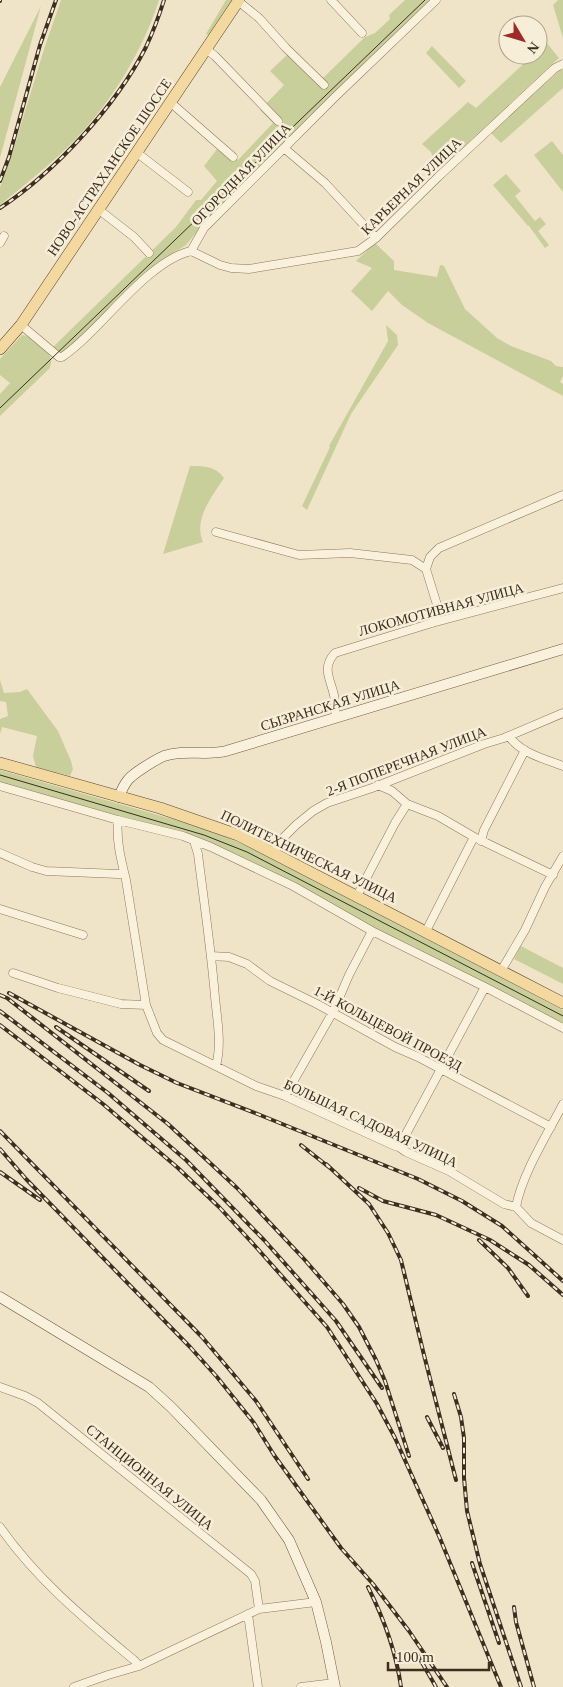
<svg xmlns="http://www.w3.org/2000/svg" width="563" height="1687" font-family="'Times New Roman',serif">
<rect width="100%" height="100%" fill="#f0e4c8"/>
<!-- green -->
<path fill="#c9cf9b" d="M61,0H159C142,52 113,100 75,140C52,163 26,184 0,205V187L11,157L45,46Z
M226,0H232L208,35L206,34Z
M405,0H432L201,227L186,245L164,259L142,278L64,352L59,353L52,348L176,227L196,200H201L217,181L204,166L221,144L238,160L273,123L260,110L284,85L270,71L288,54L323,78L365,37L375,33L390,19L389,15Z
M558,0H563V38L553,5Z
M41,6L0,158V87Z
M546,42L559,58L437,171L431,152L422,144L468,102L476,108L533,55H538V50Z
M432,46L466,81L459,88L426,53Z
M561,69L563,71V88L501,143L491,133Z
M552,141L563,155V192L534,155Z
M506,174L521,191L515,196L535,221L540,217L546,224L538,231L549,245L545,248L529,226L530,225L528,226L493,185Z
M375,243L394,261V270L437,277L440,265L444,266L465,309L497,338L511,346L551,361L556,366L563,367V376L560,382L563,384V396L428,323L402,305L388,291L372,311L351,291L372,268L356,261Z
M386,325L397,335L398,345L351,414L307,510L302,506L330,447L329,446L388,341Z
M22,335C31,335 51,351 51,360C52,363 50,365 50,368L0,416V394L10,383L0,375V359Z
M190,466C205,466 215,466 224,478C212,497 193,519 203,542L163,554Z
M0,680L4,693L20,692L27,689L58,731L71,761L73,769L70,776L36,767L33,756L37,736L2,727L0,734V719L8,716L6,702L0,701Z
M0,770L207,829L249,847L563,1010V1026L426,955L415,947L375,929L313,895L183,833L0,783Z
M521,946L563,968V984L514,959Z"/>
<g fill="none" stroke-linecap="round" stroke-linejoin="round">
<defs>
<path id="street" d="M331,0L362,33
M238,1L259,18L286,48L324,85
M206,49L215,56L278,121
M170,102L233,157
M284,148L325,183L376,238
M136,152L188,192
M98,209L134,237L149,253
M0,243L4,236
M191,251L220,265L231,268L249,269L358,251L376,238L438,177L555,68L563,64
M191,251L204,228L335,97L436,0
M21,325L59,357H62C101,331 145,262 191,251
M216,532L299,555L350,553L412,560L426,569
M426,569L430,557L439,548L563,495
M426,569L438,608L436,617L432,623
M336,718C335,713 336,708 335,702C334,683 319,670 335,653L432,623L563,588
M509,736C520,753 545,759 563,766
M378,785L392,791L407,804L438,816L474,837L553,875
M0,786L118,820L183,836L211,847L293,886L372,931L485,987L563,1028
M118,820C116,840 121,860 126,880L146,1005L157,1033L163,1040L256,1086L285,1096L395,1146L399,1147L406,1152L449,1171L504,1204L516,1207L531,1223L563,1240
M194,841L198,854C204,902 211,949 215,997C217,1019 222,1044 216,1066
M481,841L484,830L525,750
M0,853L32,867L46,871L118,874L124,873
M273,853L282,839L296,825L313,811L327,803L372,788L484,744L504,738L563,713
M357,896L395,823L407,804
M0,909L83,935
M426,931L474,837
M211,956L229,957L247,964L270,981L317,1004L395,1047L418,1057L551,1127
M501,971L525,930L545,887L563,856
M13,973L58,988L121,1004L146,1005
M285,1096L334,1010L349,975L372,931
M399,1147L485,987
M516,1207C522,1174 547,1135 563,1104
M0,1387L25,1396L38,1403L251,1574L255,1581L259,1609
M0,1527C37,1580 86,1620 135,1661L139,1666
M248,1614L258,1687
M74,1687L108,1675L139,1666L259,1609L316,1602
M301,1687L334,1683"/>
<path id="secondary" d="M119,797C125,781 129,777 143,768C149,764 157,759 164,756C183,749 206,756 226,751L563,649
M0,1297L149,1387L171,1407L261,1500L289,1540L316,1602L326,1642L335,1687"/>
<path id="primary" d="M0,349L21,325L239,0
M0,763L160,808L238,835L563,1003"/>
</defs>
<!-- street casing -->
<use href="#street" stroke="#8d765c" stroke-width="9"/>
<!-- secondary casing -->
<use href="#secondary" stroke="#6f573f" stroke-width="11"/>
<!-- primary casing -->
<use href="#primary" stroke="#5b4430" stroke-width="12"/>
<!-- street -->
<use href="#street" stroke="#faf1dc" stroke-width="8"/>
<!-- secondary -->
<use href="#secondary" stroke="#faf1dc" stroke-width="10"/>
<!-- primary -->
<use href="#primary" stroke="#f3d9a0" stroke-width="11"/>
<!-- tram -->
<path stroke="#3d2e20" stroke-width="1" d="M0,408L425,0
M0,775L204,835L247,852L563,1016"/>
<defs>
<path id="rail" d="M0,1V0
M0,181L9,157L40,45L56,0
M0,208C55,172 116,106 146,47C153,32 159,16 164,0
M9,993L140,1065L177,1083L260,1115L418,1179L462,1201L502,1226L563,1281
M0,995L7,998L168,1124L237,1188L304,1259L343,1304L359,1327L376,1360L385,1381L409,1456
M0,1011L108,1093L186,1160L264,1240L336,1321L382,1388
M0,1025L103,1104L178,1168L219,1207L256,1247L327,1327L377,1404L395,1438L439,1536L501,1687
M56,1027L149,1091
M0,1131L202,1337L256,1401L308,1479
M301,1145L330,1168
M0,1149L26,1179L190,1347L217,1377L254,1423L274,1455L341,1548L373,1584L409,1631L447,1687
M326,1164L369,1204L388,1233L401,1260L424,1355L456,1480
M0,1172L40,1200
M359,1188L383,1201L436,1215L490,1240L529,1265L563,1295
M479,1240L508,1268L528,1296
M454,1394L461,1417L464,1438V1478L467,1511L480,1564L521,1687
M427,1417L443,1448
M472,1563L499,1643
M368,1587C384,1619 396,1651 401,1687
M514,1607L516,1622L534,1687
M417,1654L436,1687"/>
</defs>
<!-- rail casing -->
<use href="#rail" stroke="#3d2e20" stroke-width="4"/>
<!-- rail -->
<use href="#rail" stroke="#f7eed8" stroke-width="2" stroke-dasharray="5.5" stroke-linecap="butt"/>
</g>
<g text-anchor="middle" stroke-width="5" stroke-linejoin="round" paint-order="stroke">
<!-- street labels -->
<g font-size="14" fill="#3d2e20" stroke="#f7eed8">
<text transform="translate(109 167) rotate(-56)" y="5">НОВО-АСТРАХАНСКОЕ ШОССЕ</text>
<text transform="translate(241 174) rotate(-46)" y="5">ОГОРОДНАЯ УЛИЦА</text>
<text transform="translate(411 186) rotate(-44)" y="5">КАРЬЕРНАЯ УЛИЦА</text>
<text transform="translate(441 609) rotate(-15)" y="5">ЛОКОМОТИВНАЯ УЛИЦА</text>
<text transform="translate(330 705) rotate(-17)" y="5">СЫЗРАНСКАЯ УЛИЦА</text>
<text transform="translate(406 761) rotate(-21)" y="5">2-Я ПОПЕРЕЧНАЯ УЛИЦА</text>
<text transform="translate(309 856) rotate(26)" y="5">ПОЛИТЕХНИЧЕСКАЯ УЛИЦА</text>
<text transform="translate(388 1028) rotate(28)" y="5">1-Й КОЛЬЦЕВОЙ ПРОЕЗД</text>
<text transform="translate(371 1123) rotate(25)" y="5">БОЛЬШАЯ САДОВАЯ УЛИЦА</text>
<text transform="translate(150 1477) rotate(39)" y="5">СТАНЦИОННАЯ УЛИЦА</text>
</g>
</g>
<!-- north arrow -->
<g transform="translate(523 40) rotate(128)"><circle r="24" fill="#f7eed8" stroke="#ada18e"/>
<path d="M0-4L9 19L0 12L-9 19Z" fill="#9e2a2b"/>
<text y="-8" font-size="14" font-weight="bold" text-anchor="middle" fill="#3d2e20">N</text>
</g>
<!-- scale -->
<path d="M388 1662v8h101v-8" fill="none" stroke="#3d2e20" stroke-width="2.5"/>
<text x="396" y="1662" font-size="15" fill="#3d2e20" stroke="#f7eed8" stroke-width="4" paint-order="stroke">100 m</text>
</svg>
